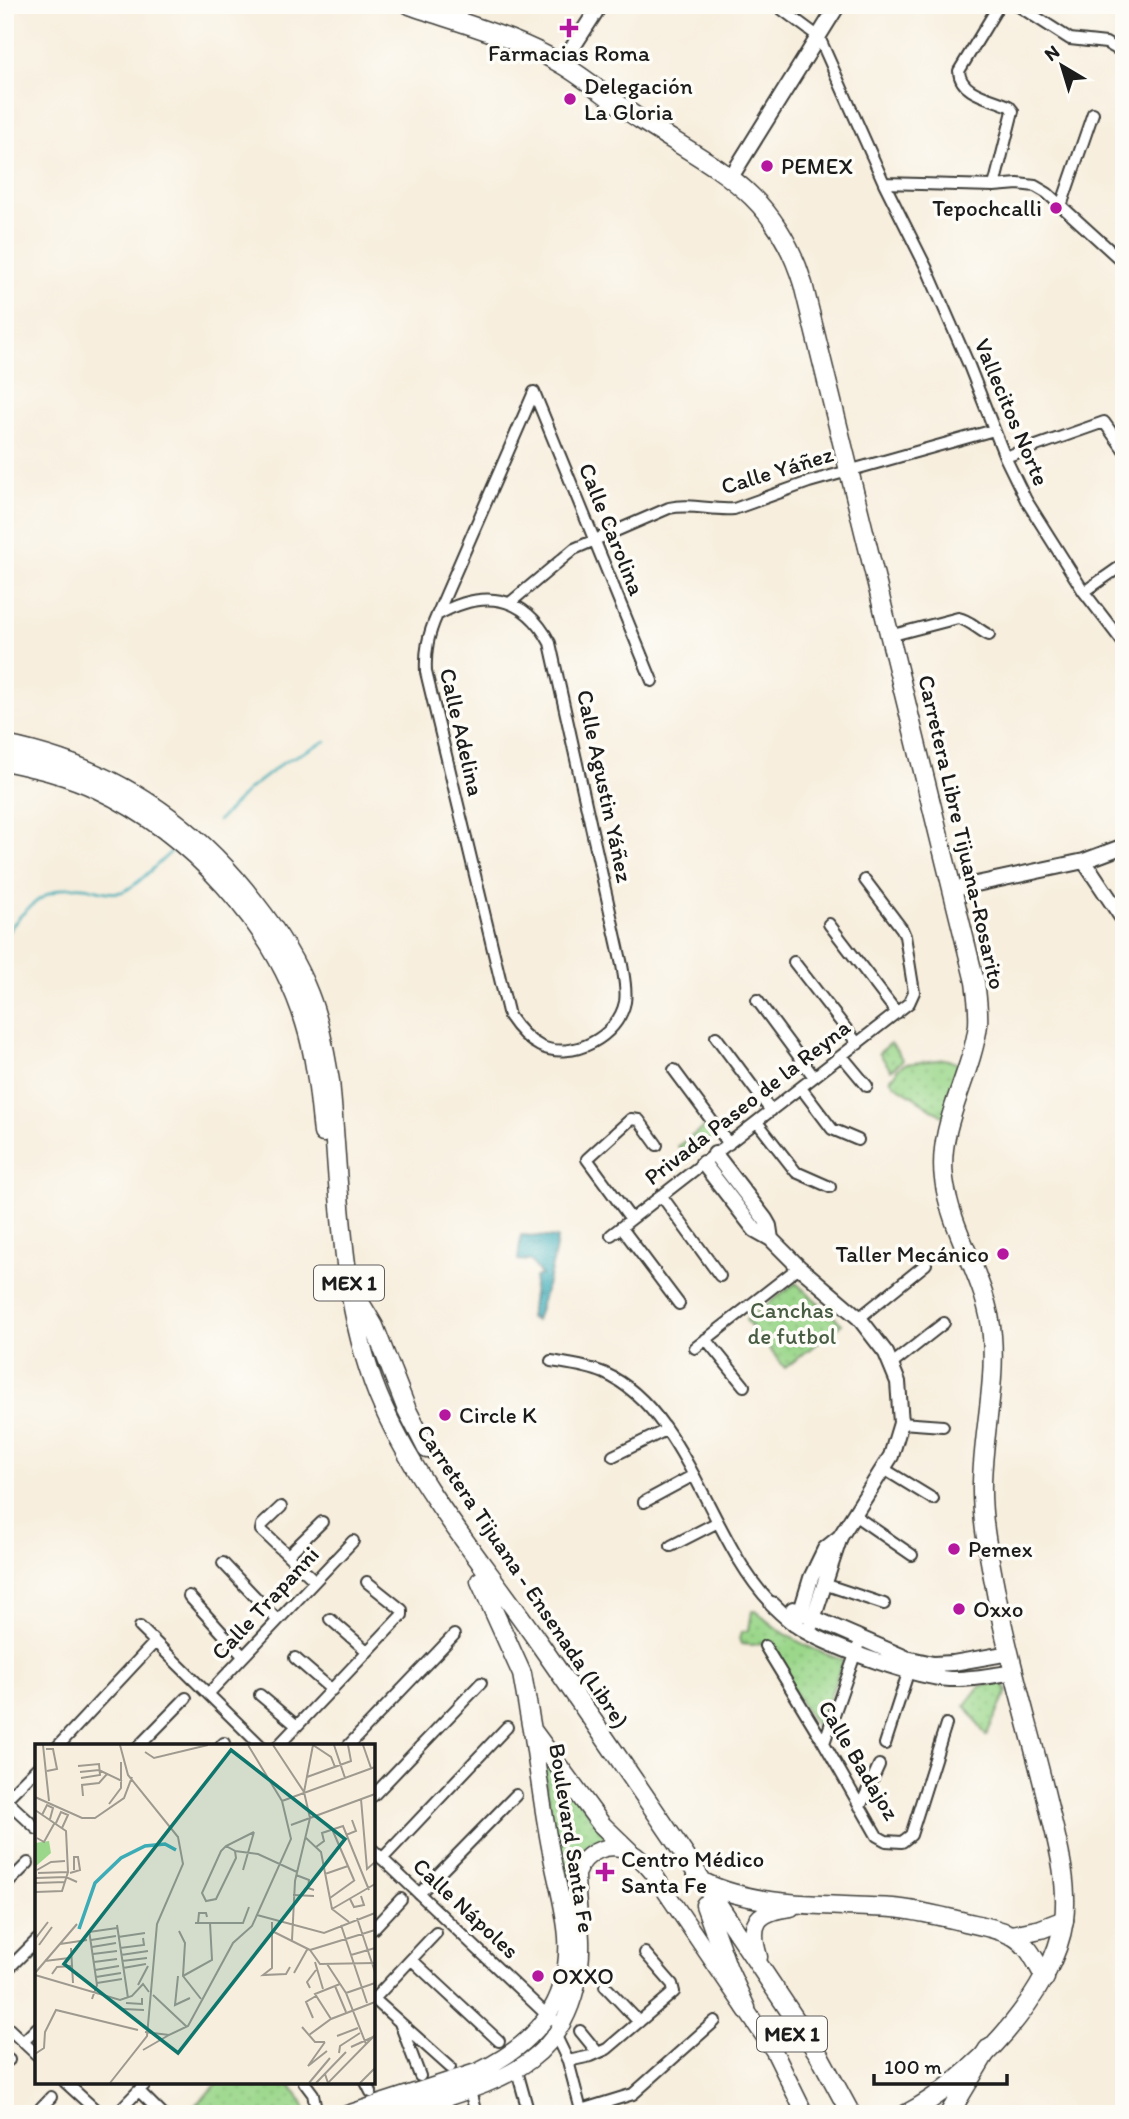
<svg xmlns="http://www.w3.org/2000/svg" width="1129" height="2119" font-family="Itim,sans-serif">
<defs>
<pattern id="grass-dots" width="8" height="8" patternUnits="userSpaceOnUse" patternTransform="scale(1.75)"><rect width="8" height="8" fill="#9bd78b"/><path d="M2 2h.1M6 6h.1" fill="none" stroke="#85b877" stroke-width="1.8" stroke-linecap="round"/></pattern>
<pattern id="water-ripples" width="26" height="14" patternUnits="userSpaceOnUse" patternTransform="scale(1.75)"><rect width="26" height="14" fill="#3cacb7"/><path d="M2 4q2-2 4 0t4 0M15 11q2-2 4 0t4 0" fill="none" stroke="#328b94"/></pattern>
</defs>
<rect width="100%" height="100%" fill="#fdfcf7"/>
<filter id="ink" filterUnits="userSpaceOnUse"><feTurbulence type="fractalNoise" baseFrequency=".0143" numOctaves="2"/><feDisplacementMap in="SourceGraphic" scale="14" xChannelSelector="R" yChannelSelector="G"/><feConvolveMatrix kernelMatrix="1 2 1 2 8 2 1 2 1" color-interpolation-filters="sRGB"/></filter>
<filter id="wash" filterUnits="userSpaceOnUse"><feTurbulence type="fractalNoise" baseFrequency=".00686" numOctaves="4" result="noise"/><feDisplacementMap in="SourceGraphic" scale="28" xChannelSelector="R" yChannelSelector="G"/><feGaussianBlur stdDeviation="1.57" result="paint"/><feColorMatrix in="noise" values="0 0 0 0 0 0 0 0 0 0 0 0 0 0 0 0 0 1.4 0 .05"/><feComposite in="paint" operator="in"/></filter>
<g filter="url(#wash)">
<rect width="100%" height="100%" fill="#f7eedd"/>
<!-- grass -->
<path fill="url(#grass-dots)" stroke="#5c7a54" stroke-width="2" d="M891,1043L903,1060L891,1070L879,1053Z
M945,1059L963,1065L944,1117L894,1084L890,1079L896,1074L897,1069L905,1064Z
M707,1125L716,1137L686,1158L678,1146Z
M796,1283L842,1324L785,1368L746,1320Z
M752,1611H756C781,1635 809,1649 843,1660L818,1730L763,1643L751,1645L741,1644L739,1638L742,1632L749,1630Z
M1001,1683L1008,1690L986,1736L965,1705L979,1687Z
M540,1748L607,1838L595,1840L573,1859L569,1916Z
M219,2082H287L298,2094L307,2114H186Z"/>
<!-- water -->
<path fill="url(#water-ripples)" stroke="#2c646a" stroke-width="2" d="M521,1235L557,1238C554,1267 544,1293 536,1321L530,1318L535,1277L541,1275L531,1261L518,1260Z"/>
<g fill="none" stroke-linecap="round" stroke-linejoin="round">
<!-- stream -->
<path stroke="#3cacb7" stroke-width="2.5" d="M218,821L249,789L284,762L326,741
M5,936C22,910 49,884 83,887C95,888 108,895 121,892C134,889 159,862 171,852"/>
</g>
</g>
<g filter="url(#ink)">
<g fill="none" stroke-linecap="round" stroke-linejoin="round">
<defs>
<path id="minor" d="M776,5L819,37L884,183L927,269L968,363L1005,457L1026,500L1084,592L1124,644
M1017,5L1070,39L1106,43L1124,53
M884,183L994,186L1018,184L1035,186L1047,193L1124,263
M994,186L1013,111L1009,106C992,98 960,94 959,71L999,5
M1061,206L1093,113
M534,392L652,681
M1005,457L1104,422L1124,450
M1084,592L1124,564
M511,602L574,549L669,508C691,503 712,511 734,509L809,482L994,430
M437,615C483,589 524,594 550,643L622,965C624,977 627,990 625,1002C618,1037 572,1061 540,1046C526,1039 517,1028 509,1016L426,672C425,651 428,635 437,615L534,392
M889,636L958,618C970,620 978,630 989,635
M829,924L897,1013
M794,962L858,1044
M757,1000L814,1077
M716,1037L771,1111
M842,1056L867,1086
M674,1070L729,1144
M801,1088L832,1129L858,1140
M757,1122L796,1172L830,1187
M661,1195L720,1276
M631,1219L587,1159L631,1119L639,1120L657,1145
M621,1227L679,1304
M611,1235L909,1003L914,992L905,936L902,929L865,880
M859,1318L926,1264
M706,1339L744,1386
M695,1348L799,1267
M551,1361C569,1364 587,1366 604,1373C687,1410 710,1542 772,1604
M892,1364L944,1323
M901,1423L943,1426
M613,1456L666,1430
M884,1469L933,1499
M644,1502L694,1475
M281,1507L262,1525L261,1530L314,1580
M854,1515L912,1555
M671,1546L718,1522
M288,1555L322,1522
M223,1563L277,1620
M824,1584L884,1604
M189,1596L243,1656
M330,1619L367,1651
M140,1627L261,1746
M765,1646L824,1743L877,1836L886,1841L902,1842L911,1835L946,1724
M295,1658L332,1690
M208,1694L353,1541
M260,1695L297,1726
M824,1743L858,1646
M885,1744L909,1670
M58,1746L155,1642
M139,1746L186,1698
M221,1746L224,1743
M278,1746L402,1615V1610L367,1582
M348,1746L454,1635
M373,1796L481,1683
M5,1799L37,1829
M6,1799L37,1768
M860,1807L879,1765
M373,1850L549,2017L562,2024
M382,1859L507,1727
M5,1886L28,1863
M419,1894L516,1795
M373,1929L401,1899
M412,1960L499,2041
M5,1972L37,1940
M605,1986L639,2022
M374,1999L450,2067
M373,2000L436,1933
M400,2023L420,2076
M5,2025L37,2055
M580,2031L598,2053
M555,2034L568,2061L582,2114
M23,2042L37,2028
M568,2061L591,2056L607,2049L674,1992L672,1984L645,1953
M5,2063L9,2060
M517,2071L529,2114
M65,2082L100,2114
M304,2082L313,2094L317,2114
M366,2082L371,2092
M139,2091L162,2114
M470,2091L476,2114
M581,2110L633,2094L715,2021
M35,2114L51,2097
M116,2114L147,2082"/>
<path id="tertiary" d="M562,64L600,5
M731,177L838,5
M1084,861L1121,916L1124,915
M953,889L1084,861L1124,846
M715,1154L765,1219L769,1226L771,1239
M703,1163L755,1230L771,1239L799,1267L859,1318L886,1353L898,1382L901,1423L891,1456L840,1537L825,1549L811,1578L801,1611L794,1624
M772,1604C782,1614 793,1624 805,1631C837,1649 915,1677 950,1679C971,1680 994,1675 1015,1672
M793,1609L906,1658L933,1664L953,1663L1010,1653
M811,1625L840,1537"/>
<path id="secondary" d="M347,2114L479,2071C535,2044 571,2003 567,1937C565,1909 556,1880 551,1852C543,1812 538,1771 532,1730
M396,2114C482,2084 567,2076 580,1965C584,1935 576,1904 576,1874C585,1851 610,1840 632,1853C641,1858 647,1866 653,1873L774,2051L805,2114"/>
<path id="primary" d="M410,5C460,23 517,37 563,65C590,81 614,103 641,120C716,169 775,191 803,284L975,982C977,996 979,1011 978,1025C971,1078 937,1125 944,1179C951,1235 988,1280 992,1336C996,1385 983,1434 982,1483C981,1522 990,1560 997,1598C1010,1666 1031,1733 1047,1800C1056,1838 1069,1880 1064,1920C1054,1994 970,2081 906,2114"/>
<path id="trunk" d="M5,745C110,766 191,819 255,903C277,931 296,961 309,994C320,1022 325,1052 330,1081C340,1184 339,1299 378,1395C416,1487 484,1563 539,1643C634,1779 727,1917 819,2055L851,2114
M5,761C37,768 68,775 97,789C189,832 275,924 305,1023C316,1058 319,1096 323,1133
M355,1294L374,1326L407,1410L427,1449
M480,1581L522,1674L532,1730L601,1824L629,1851
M703,1882C759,1909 832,1904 893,1908C916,1910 939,1916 961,1921C977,1925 998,1928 1013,1936C1029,1945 1036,1962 1045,1978
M705,1905L728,1969L746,2008
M1012,1935L1041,1929L1064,1920
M758,1957C748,1923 756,1911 791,1907
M949,2114L988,2049"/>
</defs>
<!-- minor casing -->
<use href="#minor" stroke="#3d3c39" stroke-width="14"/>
<!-- tertiary casing -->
<use href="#tertiary" stroke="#3d3c39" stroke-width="18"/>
<!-- secondary casing -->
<use href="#secondary" stroke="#3d3c39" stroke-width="19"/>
<!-- primary casing -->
<use href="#primary" stroke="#3d3c39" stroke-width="21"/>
<!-- trunk casing -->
<use href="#trunk" stroke="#3d3c39" stroke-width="21"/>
<!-- minor -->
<use href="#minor" stroke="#fff" stroke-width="10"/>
<!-- tertiary -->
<use href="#tertiary" stroke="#fff" stroke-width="14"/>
<!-- secondary -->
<use href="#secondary" stroke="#fff" stroke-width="16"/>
<!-- primary -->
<use href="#primary" stroke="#fff" stroke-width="18"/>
<!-- trunk -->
<use href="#trunk" stroke="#fff" stroke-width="18"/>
</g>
</g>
<!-- markers -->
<g fill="#b5179e" stroke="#fdfcf7" stroke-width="2.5">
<path d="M565.5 17.5h7v7h7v7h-7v7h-7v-7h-7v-7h7z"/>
<circle cx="570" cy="99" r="7"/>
<circle cx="767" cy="166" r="7"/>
<circle cx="1056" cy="208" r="7"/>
<circle cx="1003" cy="1254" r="7"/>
<circle cx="445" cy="1415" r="7"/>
<circle cx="954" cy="1549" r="7"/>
<circle cx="959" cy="1609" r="7"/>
<path d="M601.5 1861.5h7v7h7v7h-7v7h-7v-7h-7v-7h7z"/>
<circle cx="538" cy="1976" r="7"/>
</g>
<g text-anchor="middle" stroke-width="7" stroke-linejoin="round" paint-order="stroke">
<!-- shield labels -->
<g fill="#fdfcf7" stroke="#605f5e" stroke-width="2">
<rect x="314" y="1265.5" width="70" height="35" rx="5"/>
<rect x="757" y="2016.5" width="70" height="35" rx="5"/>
</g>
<g font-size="21" font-weight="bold" fill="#1c1c1c">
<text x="349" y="1290">MEX 1</text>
<text x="792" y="2041">MEX 1</text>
</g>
<!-- poi labels -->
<g font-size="23" fill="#1c1c1c" stroke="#fdfcf7" text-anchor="start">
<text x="569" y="61" text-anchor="middle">Farmacias Roma</text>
<text x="584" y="94">Delegación<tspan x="584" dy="26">La Gloria</tspan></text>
<text x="781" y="174">PEMEX</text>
<text x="1042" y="216" text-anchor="end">Tepochcalli</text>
<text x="989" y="1262" text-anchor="end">Taller Mecánico</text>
<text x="459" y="1423">Circle K</text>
<text x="968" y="1557">Pemex</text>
<text x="973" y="1617">Oxxo</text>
<text x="621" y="1867">Centro Médico<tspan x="621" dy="26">Santa Fe</tspan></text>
<text x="552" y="1984">OXXO</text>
</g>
<!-- street labels -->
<g font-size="23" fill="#1c1c1c" stroke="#fdfcf7">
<text transform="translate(1012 412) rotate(67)" y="8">Vallecitos Norte</text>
<text transform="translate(777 470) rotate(-17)" y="8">Calle Yáñez</text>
<text transform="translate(612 529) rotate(68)" y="8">Calle Carolina</text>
<text transform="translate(462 732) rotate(77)" y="8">Calle Adelina</text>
<text transform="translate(605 786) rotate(78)" y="8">Calle Agustin Yáñez</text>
<text transform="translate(962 832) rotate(77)" y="8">Carretera Libre Tijuana-Rosarito</text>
<text transform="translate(747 1102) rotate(-38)" y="8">Privada Paseo de la Reyna</text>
<text transform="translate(523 1576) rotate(56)" y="8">Carretera Tijuana - Ensenada (Libre)</text>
<text transform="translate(265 1603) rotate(-47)" y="8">Calle Trapanni</text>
<text transform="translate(859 1760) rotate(59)" y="8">Calle Badajoz</text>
<text transform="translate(572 1838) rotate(81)" y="8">Boulevard Santa Fe</text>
<text transform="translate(466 1908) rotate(43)" y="8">Calle Nápoles</text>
</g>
<!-- park labels -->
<g font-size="23" fill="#485d43" stroke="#fdfcf7">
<text x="792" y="1318">Canchas<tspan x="792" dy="26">de futbol</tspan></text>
</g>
</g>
<!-- overview -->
<g transform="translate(35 1744)">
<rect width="340" height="340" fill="#f7eedd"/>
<path d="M14,97L16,109L0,123V99Z" fill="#9bd78b"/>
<path fill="none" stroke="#3cacb7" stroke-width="3.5" d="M44,185L60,139L86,114L110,102L130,100L141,106"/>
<path fill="none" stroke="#9f9a90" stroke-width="2" d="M8,1L14,57M238,1L269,48L275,74L260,137L257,196M278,1L296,13L300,23M299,1L310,34M328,1L336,24M11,5H18L22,25L12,27M110,8L119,14L173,1M43,22L64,20L65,31L46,34M45,28L64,26L87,37M272,33L316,17L313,1M269,48L278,1M48,52L47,41L64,39L72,30M0,53L47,74H60L89,54L97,33M326,55L332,125L340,118M247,57L340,23M74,60L86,44V18M0,66L31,87L33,128L27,147L1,148M7,71L12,61L18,64L15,75M21,79L26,68L33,71L27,84M256,81L340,50V79M297,85L319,136M311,91L321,87L317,76M2,94L9,98L19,80M271,94L286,108L297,165L314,178M191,102L200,107L201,114L181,155L171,157L167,149L186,107L191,102L219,88M281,103L289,97L287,89L308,82L334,146M200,107L223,110L262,128M2,126L16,118L30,117M208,126L219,88M3,129L33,128M35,129L45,126L43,113H39V126M290,130L313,122M261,131L274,136L273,144L279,146M1,134L31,133L42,138M1,139L30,138M258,151L279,152M295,154L320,136M315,155L319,163L329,161L326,152M297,165L340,140M222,171L289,189L340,169M322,174L340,228M237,178V224L228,231L251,230L255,223M160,179H208L214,163M163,179L164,169H171L172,173M82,181L93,254M306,181L332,259M54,186L62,241L57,255M144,187L150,199L148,232L166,255M237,187L275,206M54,188L82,184M83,193L110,189M0,195L13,178M56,196L81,192M25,200L52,196M4,201L17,183M57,203L81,199M36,204L38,239M85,204L109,201L108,194M275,206L285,220L340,219M275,206L340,186M58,210L82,207M86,211L113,207M316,211L340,204M10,217L34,214M87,217L112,214M59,218L82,215M280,218L288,245M292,220L311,249L331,300M88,224L111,220M60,226L84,222M0,229L42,180M259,229L273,204M17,230L22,223L36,222M0,231L85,256L97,252L108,240L114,248M143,232L140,261L155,254M148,232L177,216L175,179M61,233L86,229M62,239L87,235M103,241L113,222M300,242L311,268M275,244L272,238L281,226M311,249L340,239M118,251L152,283M91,259L107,260V254M88,265L109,266M278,274L271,258L281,252M296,275L280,250L305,240M267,283L280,298H290M110,288L134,291L153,282L198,199L217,182L256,95L247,57L213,1M274,291L296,275L340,258M302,292L323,284M290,298L273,322L292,307M316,303L338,293M108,306L134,291M304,309L305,302L325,289M0,310L9,304L10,288L21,266L103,286M290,330L293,339L340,291M75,339L112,292L122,180L148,120L143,93L93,31L85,1M274,339L295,314M281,339L311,308M325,339L340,324"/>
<path fill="#0f766e" fill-opacity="0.15" stroke="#0f766e" stroke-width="3.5" d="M196,6L310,95L143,309L29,220Z"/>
<rect width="340" height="340" fill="none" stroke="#1c1c1c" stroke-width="3.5"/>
</g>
<!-- margin -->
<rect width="1129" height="2119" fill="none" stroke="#fdfcf7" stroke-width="28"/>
<!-- north arrow -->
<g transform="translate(1062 66) rotate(322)" stroke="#fdfcf7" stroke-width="5" paint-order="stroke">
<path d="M0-5L12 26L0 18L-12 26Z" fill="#1c1c1c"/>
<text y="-10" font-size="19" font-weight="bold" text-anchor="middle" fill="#1c1c1c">N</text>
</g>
<!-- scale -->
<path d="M874 2074v10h133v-10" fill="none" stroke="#1c1c1c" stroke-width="3.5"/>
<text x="884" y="2074" font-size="21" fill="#1c1c1c" stroke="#fdfcf7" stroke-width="5" paint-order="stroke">100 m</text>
</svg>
